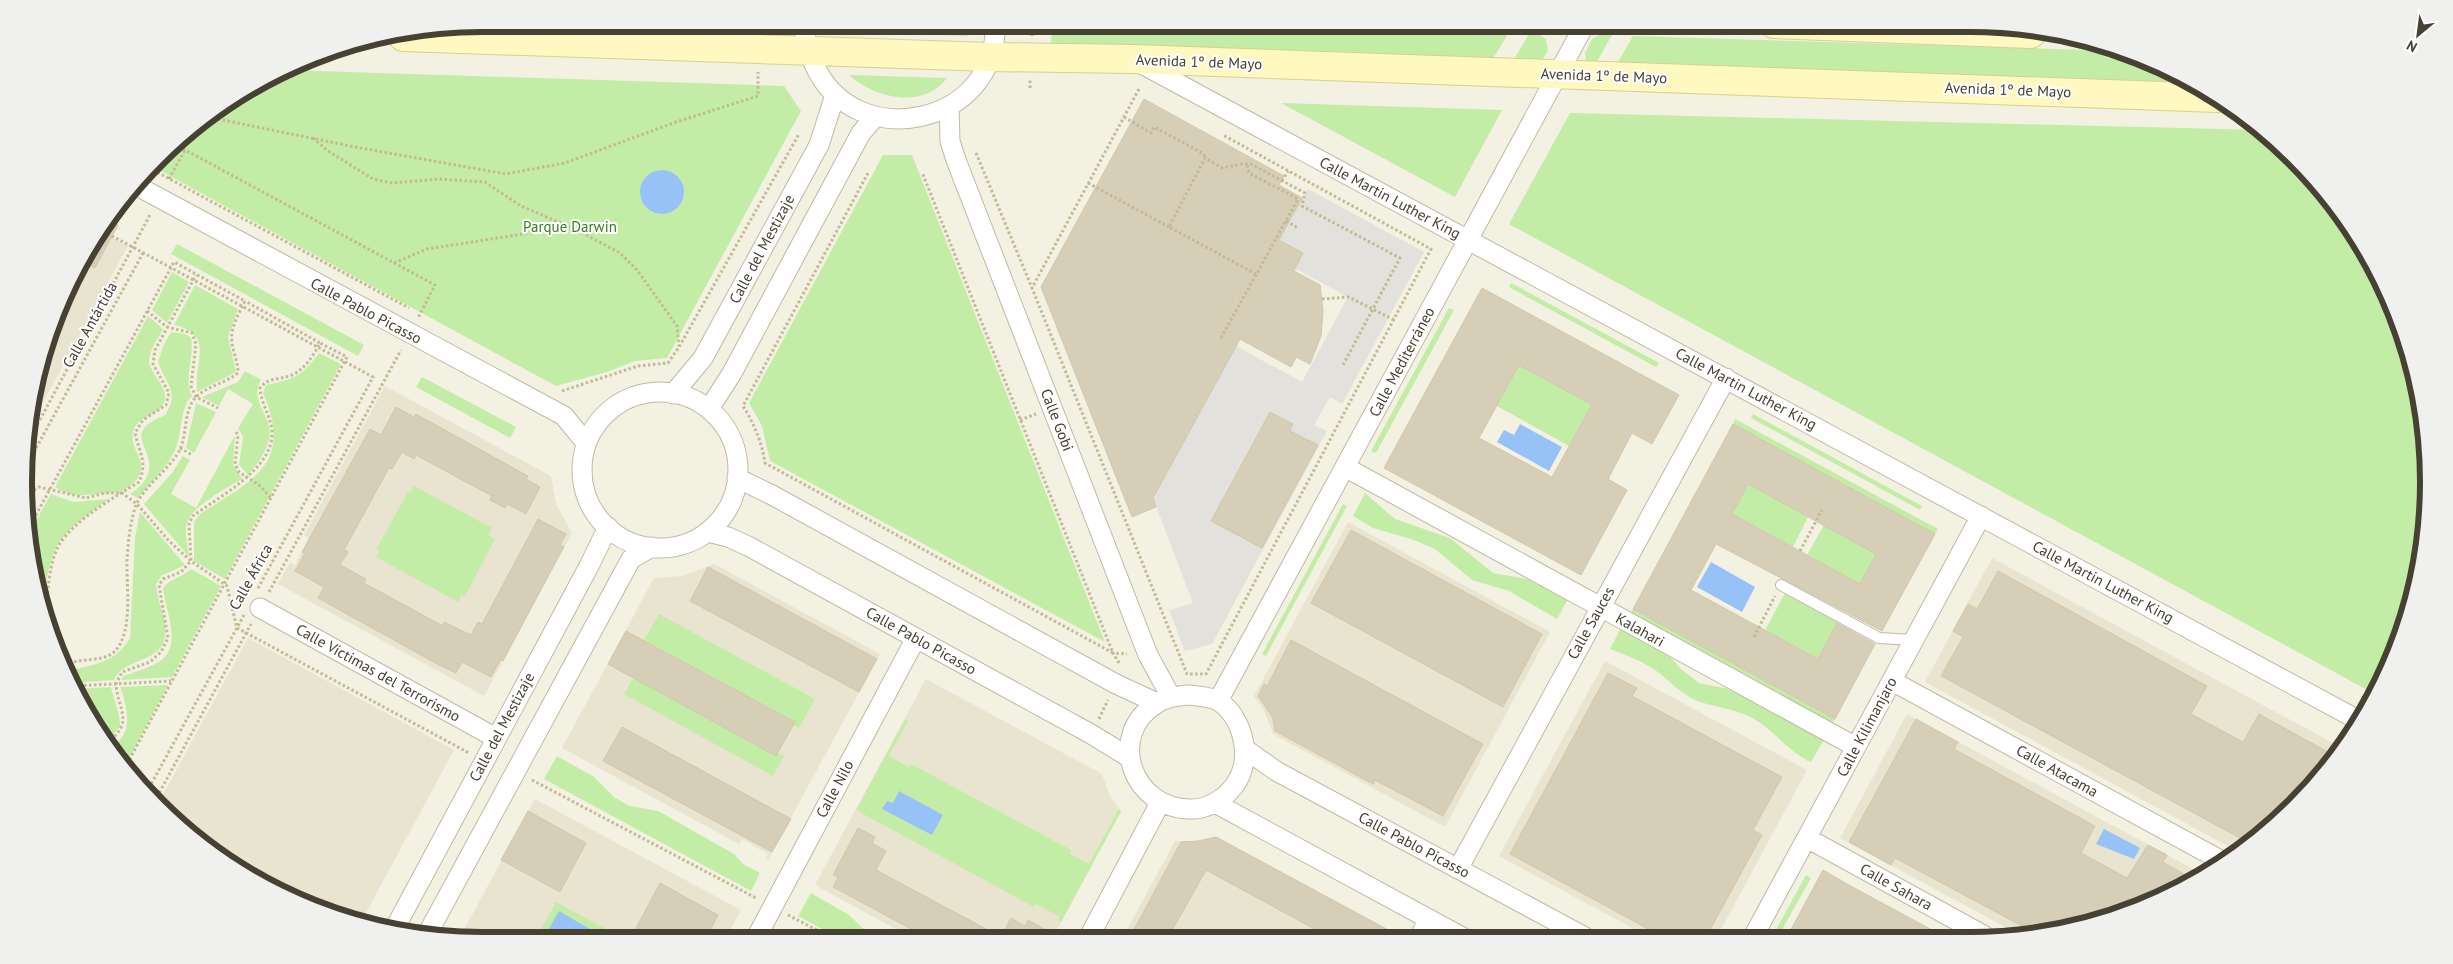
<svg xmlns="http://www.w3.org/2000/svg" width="2453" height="964" font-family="'PT Sans',sans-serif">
<rect width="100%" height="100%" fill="#f3f1e2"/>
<!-- residential -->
<path fill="#e8e4d0" d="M102,232L128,246L28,430V422L48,334L85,253Z
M385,386L551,476L556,504L572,533L484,696L278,584L290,562L295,565L302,551L309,538L304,535Z
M1348,522L1550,632L1445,827L1273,734L1265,712L1254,696Z
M1992,558L2342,748L2273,827L2237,851L1925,682Z
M714,564L880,654L768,860L766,859L768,854L742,839L739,844L562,748L654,578L683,576Z
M248,638L454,750L362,920L335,916L203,845L160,800Z
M1605,661L1807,770L1717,937H1649L1499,856Z
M926,679L1102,774L1110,796L1121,812L1052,939H914L815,885Z
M1907,714L2202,874L2173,893L2031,936H2022L1840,838Z
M535,799L741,910L725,940H482L460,937Z
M1217,837L1393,932L1390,938L1122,939L1175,841H1198Z"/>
<!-- green -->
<path fill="#c3eda6" d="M482,24H751V35L470,26Z
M832,24H968V36L832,31Z
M1052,24H1290L1510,31L1492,60L1051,45Z
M1530,32L1536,33L1546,39L1548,51L1541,61H1513Z
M1599,35H1612L1596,63L1586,60L1585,53L1592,39Z
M1633,36L2125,51L2196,83L1617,64Z
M287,70L784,86L801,111L667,358L635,361L607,372L556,386L155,168L180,137L253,85Z
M849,75L947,78C923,110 874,98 849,75Z
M1281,103L1502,110L1455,197Z
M1570,113L2263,130L2273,137L2334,203L2382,279L2414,363L2428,452L2425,542L2405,629L2373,693L1509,224Z
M883,155H912L1105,642L770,461L762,426L749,403Z
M177,244L364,345L358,356L171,254Z
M172,272L189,282L167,323L152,310Z
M1511,283L1659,363L1656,367L1509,287Z
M195,285L238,309L228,337L236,372L197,392C194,359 215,335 174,325Z
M1449,308L1454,310L1376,453L1371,451Z
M148,316L163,329C159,338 149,350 149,360C149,374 170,387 164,402C159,417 137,414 133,433C130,446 143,458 141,470C140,479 129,488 121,491C117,493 81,496 76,495C68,494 61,491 55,487Z
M171,332L185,334L191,338C195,358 183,377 192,396C180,407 182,433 176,448C169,466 150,483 138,498L130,494C139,488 147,481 149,470C153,446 121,433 165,415C180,392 166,384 158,362L163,346Z
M319,353L341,364L225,579L194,561V522L200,514C253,479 294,465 263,393L266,385C295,379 301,377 319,353Z
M1519,365L1592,405L1569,446L1497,406Z
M245,371L261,380C249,399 270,414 270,434C269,449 257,464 248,475L239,465L243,437L238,428L253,404L228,389L219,406L202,397L238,382Z
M422,377L516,427L510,438L416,387Z
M196,403L216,412L194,453L186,448Z
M1753,414L1922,506L1920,510L1751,418Z
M1735,419L1938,529L1935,534L1733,424Z
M235,435L233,464L242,479C228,487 193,506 187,522C184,532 188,547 189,557L144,504L172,473L183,456L190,460L171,494L196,508Z
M1748,484L1808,517L1793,547L1732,514Z
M414,486L492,528L488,535L495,539L465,596L461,595L458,602L376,557L380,550L377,548L408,492L410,493Z
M1365,493L1395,519L1450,538L1493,573L1534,580L1568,599L1557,619L1509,591L1472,580L1435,549L1414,540L1373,528L1353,516Z
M51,494L73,502L109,499C56,537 51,542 43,607L33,572L31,530Z
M1343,504L1347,506L1266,656L1262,654Z
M140,512L185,565L161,576L156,584C157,601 168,621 165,637C160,664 124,657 114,680L73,683L66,672C93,664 115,664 130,638L135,537Z
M1824,525L1876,554L1860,584L1807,555Z
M191,569L221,586L172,677L121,680L124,676C135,672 149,668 160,661C183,645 165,610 163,588C169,579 183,577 191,569Z
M1790,584L1843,612L1818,659L1765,630Z
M1633,609L1835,719L1832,724L1630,614Z
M659,614L815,699L799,728L793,725L794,722L644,640Z
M1621,628L1666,652L1681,669L1699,683L1738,691L1825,738L1811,762C1788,752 1775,731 1754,719C1735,708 1715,708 1695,700C1680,693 1669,680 1655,670C1642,661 1626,655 1610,649Z
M633,678L776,756L778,753L784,756L773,776L624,694Z
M168,685L126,764L111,747C134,734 128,708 120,687Z
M111,687C114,701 120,711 120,726L110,739L105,741L75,689Z
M905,720L908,721L889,756L909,767L911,764L1071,850L1070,854L1089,864L1119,809L1121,811L1061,922L1058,920L1060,917L1036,904L1034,907L856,810Z
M557,756L594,777L615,798L630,806L658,811L734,854L743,864L760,873L751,891L544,779Z
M1806,875L1811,878L1778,937H1772Z
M811,893L849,915L868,933L884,939H841L798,916Z
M556,902L626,940H535Z"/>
<!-- parking -->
<path fill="#e3e1dc" d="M1215,157L1302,198L1308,189L1424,252L1342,404L1330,397L1314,425L1327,431L1212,644L1185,651L1169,610L1193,603L1153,498L1236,346L1302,382L1348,297L1265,252Z"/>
<!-- water -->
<path fill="#97c2f8" d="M640 192a22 22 0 1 1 44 0a22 22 0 1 1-44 0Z
M1520,424L1562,447L1549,471L1497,442L1504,430L1514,435Z
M1711,562L1755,587L1742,612L1697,587Z
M899,791L943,815L932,835L882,809L887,801L893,803Z
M2104,829L2140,848L2134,859L2096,844Z
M559,911L595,932L591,940H567L548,930Z"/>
<!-- building -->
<path fill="#d6ceb7" stroke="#d1c8a9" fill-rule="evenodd" d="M1144,99L1284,176L1279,185L1302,198L1279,240L1303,253L1294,271L1320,285L1323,311L1321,336L1310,364L1296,357L1291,367L1240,339L1153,498L1156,507L1132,517L1041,287Z
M112,221L118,225L95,268L82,261L85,253Z
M1482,288L1679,395L1652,444L1632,433L1608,479L1627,490L1581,575L1384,468ZM1519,365L1592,405L1552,477L1479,438Z
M396,407L414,417L416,414L528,476L526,479L540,487L526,514L507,504L505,508L490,500L492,496L416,455L414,459L402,452L392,469L389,468L344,550L348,552L340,565L366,579L364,583L443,626L444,622L471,635L478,622L482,624L538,519L566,534L560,545L564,547L561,552L503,661L501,659L491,677L462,662L456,673L439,665L318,598L324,587L295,571L305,553L302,552L370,429L381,435Z
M1270,412L1293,424L1290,431L1318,445L1262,548L1211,521Z
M1733,424L1935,534L1882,631L1716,544L1691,590L1818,659L1837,623L1875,644L1835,719L1633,609ZM1748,484L1876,554L1860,584L1732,514Z
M1351,530L1542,634L1503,707L1311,603Z
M708,567L877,659L859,692L690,601Z
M1998,571L2207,686L2191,714L2243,742L2259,714L2335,756L2273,827L2249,843L1956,684L1941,676L1963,637L1953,631L1968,604L1977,609Z
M626,631L795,722L776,756L608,664Z
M1291,640L1483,744L1443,816L1375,780L1373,784L1275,731L1273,718L1258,696L1264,684L1267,686Z
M1608,673L1637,688L1632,696L1782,777L1753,830L1762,835L1706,937H1663L1510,854Z
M1916,719L1958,742L1954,749L2095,826L2081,853L2127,878L2148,845L2167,855L2163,862L2194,880L2173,893L2037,934L1895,858L1891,865L1849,842Z
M622,727L791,819L772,852L603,761Z
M528,811L586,843L560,892L501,860Z
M858,828L875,837L872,843L886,851L876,870L1001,937L1011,918L1025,926L1028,920L1062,939H930L833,887L838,877L833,875Z
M1216,837L1403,938H1331L1206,870L1168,938L1129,939L1181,842L1198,841Z
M1823,870L1847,884L1945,937H1787Z
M660,883L718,915L705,940H648L634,932Z"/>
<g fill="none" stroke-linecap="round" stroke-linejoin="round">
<defs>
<path id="lane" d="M1781,585L1879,638L1914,640"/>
<path id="street" d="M805,24C804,38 808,51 814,64C854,156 999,125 995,24
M1138,62L2360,721
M949,107L950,141L956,160L1148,655L1171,697
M139,187L553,410L564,416L586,443
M582 470a78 78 0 1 1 156 0a78 78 0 1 1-156 0Z
M673,394L703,358L819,145L835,95
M709,409L732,373L861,133L875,117
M1345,467L1856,747
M737,478L772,495L1116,684L1157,703
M708,532L728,537L748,546L1091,734L1130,758
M260,608L496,738
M1892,681L2222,861
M1189,695C1197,696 1212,697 1219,701C1245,720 1253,761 1234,786C1224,799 1208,809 1192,809C1132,810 1106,735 1156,704C1166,697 1178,696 1189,695Z
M1218,701L1585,24
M1245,749L1276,771L1585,937
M1215,803L1464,938
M1807,838L1985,936
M1458,869L1726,378
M396,926L589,566L608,527
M429,931L631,559L652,547
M1753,937L1981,516
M1419,938L1429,919
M1088,939L1160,803
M755,940L916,638"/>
<path id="secondary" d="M1774,24L2031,34
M403,37L990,57L1132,59L2217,98"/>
</defs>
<!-- lane casing -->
<use href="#lane" stroke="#c0baa4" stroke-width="12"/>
<!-- street casing -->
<use href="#street" stroke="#c0baa4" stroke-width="21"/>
<!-- secondary casing -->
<use href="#secondary" stroke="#d8d08d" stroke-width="30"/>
<!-- path -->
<path stroke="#c3b994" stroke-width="3" stroke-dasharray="2.5 2.5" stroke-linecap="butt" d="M1032,36V24
M1030,88V79
M1139,89L1032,288L1187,674H1206L1431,249L1223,135
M208,117L355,147L506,174L565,163L676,122L758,96V72
M1124,117L1151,133L1154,127L1204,154L1205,158
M313,138L328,151L373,179L392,183L440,179L485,182L521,206L577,230L620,253L637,270L677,326L679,346
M174,144L435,285L418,318
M976,153L1032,288
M153,170L409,308
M868,173L743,406C754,424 762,442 765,463L1113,653L922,172
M169,179L185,150
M1282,181L1288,171
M1088,183L1169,227
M1286,221L1298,228
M103,231L373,377L257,590
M394,263L427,249L536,232L576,230
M1256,274L1169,227L1205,158L1222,168L1242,164H1251L1305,193L1302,206L1400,258L1342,367
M1322,299L1349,297L1394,320
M147,311L167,327L192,333L196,344L191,386L196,397L218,408
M1221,338L1298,199L1249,173L1247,164
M562,391L638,366L668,363L679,347L799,134
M1020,420L1036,414
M236,432L238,435L235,464L239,472L259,485L271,498
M28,442L151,213
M180,448L192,455
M29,461L143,253
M30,493L39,487L86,498L105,493H122L137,504L169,541L191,561L227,586L237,628L469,753
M31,524L174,262L245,301C239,314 230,327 232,342C233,353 238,361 238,373C224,384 209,385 196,397C184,409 187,432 181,447C171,470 142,486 135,508C130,525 128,542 127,560C126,585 134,633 114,652C102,663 77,657 63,666
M1800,551L1822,510
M269,592L401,350
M45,613C49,591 48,565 59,545C73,521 116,496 139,482C148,462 139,453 135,433L143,420L166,405L169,393L153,364L155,350L196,275
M1754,637L1775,596
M1119,663L1113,653L1127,654
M74,686L171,681
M1099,719L1108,700
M107,743C135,721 118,712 116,684L122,672L150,662L161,652L168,638L159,585L163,579L181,572L191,561L189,523L193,516C218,497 274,469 272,432C271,416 261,404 260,388C268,377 280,380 292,375C305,369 313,356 320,343L245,301
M127,764L347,357L320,343
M532,780L756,898
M149,788L244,615
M157,797L251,624
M788,915L834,939"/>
<!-- lane -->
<use href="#lane" stroke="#fff" stroke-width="10"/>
<!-- street -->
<use href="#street" stroke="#fff" stroke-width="19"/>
<!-- secondary -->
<use href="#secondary" stroke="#fff9c1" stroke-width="28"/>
</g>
<g text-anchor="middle" stroke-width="4" stroke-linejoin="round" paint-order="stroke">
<!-- street labels -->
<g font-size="15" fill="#464132" stroke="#fff">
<text transform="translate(1199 62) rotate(2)" y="5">Avenida 1º de Mayo</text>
<text transform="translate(1604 76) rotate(2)" y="5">Avenida 1º de Mayo</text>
<text transform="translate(2008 90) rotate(2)" y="5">Avenida 1º de Mayo</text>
<text transform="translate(1390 198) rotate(28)" y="5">Calle Martin Luther King</text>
<text transform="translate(762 249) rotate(-62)" y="5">Calle del Mestizaje</text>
<text transform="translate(366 311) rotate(28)" y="5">Calle Pablo Picasso</text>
<text transform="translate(90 325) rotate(-61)" y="5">Calle Antártida</text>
<text transform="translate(1402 362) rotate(-62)" y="5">Calle Mediterráneo</text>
<text transform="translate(1746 389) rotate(28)" y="5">Calle Martin Luther King</text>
<text transform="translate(1057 420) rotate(69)" y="5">Calle Gobi</text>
<text transform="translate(251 577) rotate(-61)" y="5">Calle África</text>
<text transform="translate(2103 582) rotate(28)" y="5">Calle Martin Luther King</text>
<text transform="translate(1591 623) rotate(-61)" y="5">Calle Sauces</text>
<text transform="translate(1640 630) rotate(29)" y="5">Kalahari</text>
<text transform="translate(921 641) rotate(29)" y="5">Calle Pablo Picasso</text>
<text transform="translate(378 673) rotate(29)" y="5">Calle Víctimas del Terrorismo</text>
<text transform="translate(502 727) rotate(-62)" y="5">Calle del Mestizaje</text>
<text transform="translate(1867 727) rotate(-62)" y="5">Calle Kilimanjaro</text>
<text transform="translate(2057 771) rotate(29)" y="5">Calle Atacama</text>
<text transform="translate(835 789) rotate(-62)" y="5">Calle Nilo</text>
<text transform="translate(1414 845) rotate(28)" y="5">Calle Pablo Picasso</text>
<text transform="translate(1896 887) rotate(29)" y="5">Calle Sahara</text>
</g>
<!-- park labels -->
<g font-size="15" fill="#367d20" stroke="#fff">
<text x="570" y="232">Parque Darwin</text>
</g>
</g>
<!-- crop -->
<path d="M0 0H2453V964H0ZM482 32H1970A450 450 0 0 1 2420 482V482A450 450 0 0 1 1970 932H482A450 450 0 0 1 32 482V482A450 450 0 0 1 482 32Z" fill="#f0f0ef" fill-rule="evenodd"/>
<path fill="none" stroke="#464132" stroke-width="6" d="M482 32H1970A450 450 0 0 1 2420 482V482A450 450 0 0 1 1970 932H482A450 450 0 0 1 32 482V482A450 450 0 0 1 482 32Z"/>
<!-- north arrow -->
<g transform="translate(2418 35) rotate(209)" stroke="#ffffff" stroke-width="4" paint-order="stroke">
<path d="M0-4L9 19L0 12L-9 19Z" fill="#464132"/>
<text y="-8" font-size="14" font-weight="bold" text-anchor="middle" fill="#464132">N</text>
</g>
</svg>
